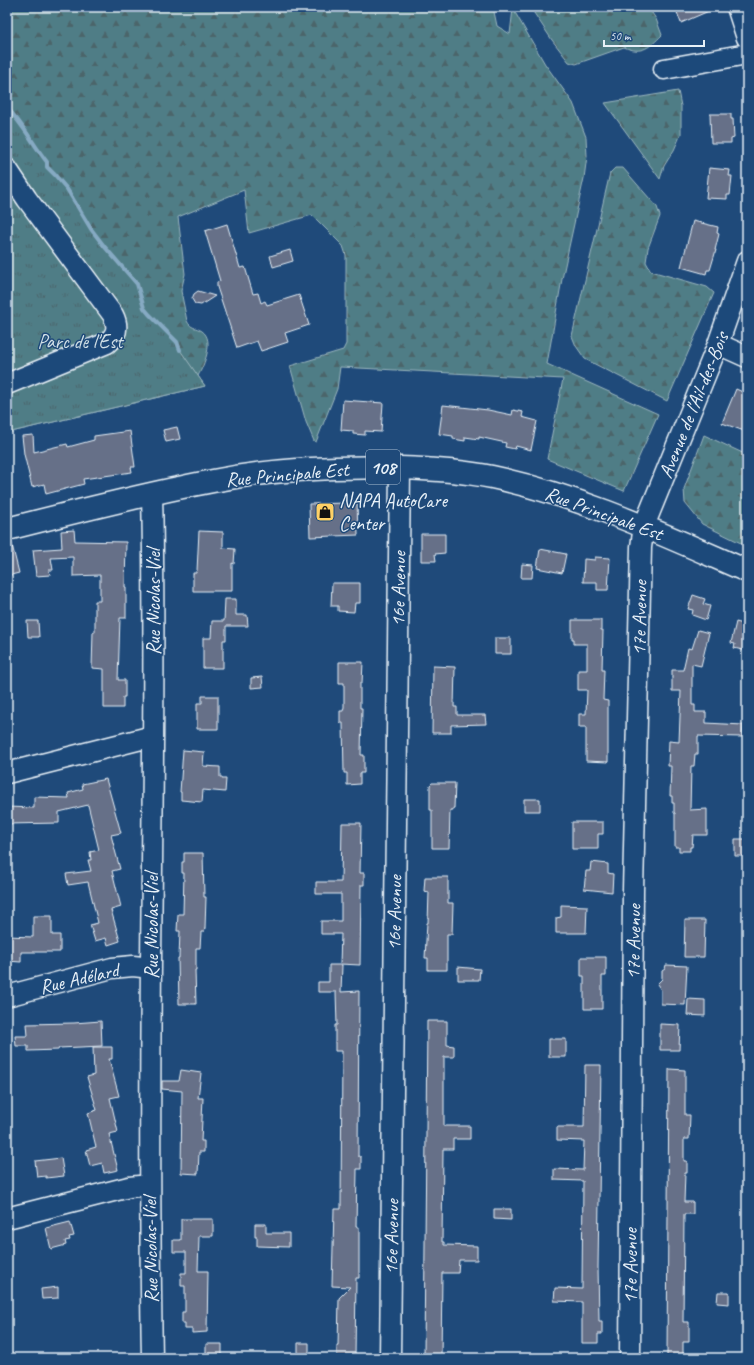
<svg xmlns="http://www.w3.org/2000/svg" width="754" height="1365" font-family="Caveat,sans-serif">
<defs>
<pattern id="forest-firs" width="22" height="20" patternUnits="userSpaceOnUse"><rect width="22" height="20" fill="#507d86"/><path d="M5 1l3.5 6h-7zM16 11l3.5 6h-7z" fill="#4c656b"/></pattern>
<pattern id="park-tufts" width="24" height="20" patternUnits="userSpaceOnUse"><rect width="24" height="20" fill="#507d86"/><path d="M3 7l-1-3M5 7V3M7 7l1-3M15 17l-1-3M17 17v-4M19 17l1-3" fill="none" stroke="#4c656b"/></pattern>
</defs>
<rect width="100%" height="100%" fill="#1f4a7a"/>
<filter id="ink" filterUnits="userSpaceOnUse"><feTurbulence type="fractalNoise" baseFrequency=".025" numOctaves="2"/><feDisplacementMap in="SourceGraphic" scale="8" xChannelSelector="R" yChannelSelector="G"/><feConvolveMatrix kernelMatrix="1 2 1 2 8 2 1 2 1" color-interpolation-filters="sRGB"/></filter>
<g filter="url(#ink)">
<!-- forest -->
<path fill="url(#forest-firs)" stroke="#9cb7bf" d="M7,7H493L497,26L510,34L513,9L545,64L573,103L586,137L587,156L584,178L562,279L547,364L658,414L624,491L547,459L563,379L340,367L337,389L316,442L314,441L306,422L290,366L343,350L346,344V255L343,246L312,215L249,233L244,190L178,217L185,274L181,291L187,321C191,329 196,327 202,331C215,340 204,365 198,376L205,386L7,433L177,342L149,314L144,308L137,284L114,258L91,229L67,189L55,175L47,167V162C39,152 34,143 28,133C22,123 14,116 7,108Z
M530,7H648L656,19L662,35C650,47 642,55 624,47L576,64L569,62L552,40Z
M678,91L681,106V134L674,150L664,166L660,179L605,103Z
M615,168H623L657,207L660,216L648,248L646,262L651,271L707,287L714,293L667,401L585,359L576,346L572,336L610,173Z
M704,435L747,455V546L702,524L685,503L684,489Z"/>
<!-- park -->
<path fill="url(#park-tufts)" stroke="#9cb7bf" d="M7,108C14,116 22,123 28,133C34,143 39,152 47,162V167L55,175L67,189L91,229L114,258L137,284L144,308L149,314L177,342L180,350L205,386L7,433Z"/>
<g fill="none" stroke-linecap="round" stroke-linejoin="round">
<!-- stream -->
<path stroke="#86aac3" stroke-width="4" d="M7,108C24,125 32,143 47,162V167L55,175L67,189L91,229L104,246L137,284L144,308L149,314L177,342L180,350"/>
</g>
<!-- building -->
<path fill="#666f88" stroke="#e8f1f8" d="M675,7H718L681,23Z
M710,114H731V119H733L734,138L731,139V143H711Z
M709,168L730,170L729,176H732L730,195H727V199L706,198Z
M693,221L718,227L717,233L719,234L715,250H716L710,270H707L706,274L681,267Z
M227,224L240,268L245,267L253,294L258,293L261,303L265,301L267,305L299,295L309,325L285,333L288,342L261,351L257,341L237,348L217,287V282L220,281L205,231Z
M290,250L293,261L273,267L270,256Z
M198,291L215,296L201,305L195,304L192,299L194,294Z
M736,389L747,394V432L722,423Z
M343,400L383,403L381,432L365,431V435L353,434V431L341,430Z
M443,405L488,410L512,415L513,410L523,412L522,417L537,421L531,450L516,446L515,449L505,447L506,443L479,437V439L465,437V441L453,439V436L439,434Z
M177,427L180,439L166,442L163,430Z
M130,431L135,467H131L132,472L83,479L84,484L46,494L44,484L32,487L24,454L22,436L33,435L34,452L67,444L68,447L94,440V436Z
M357,501L358,535L310,537L309,504L347,503V502Z
M74,530L75,541L126,542L125,587H126V618H120L118,680H125V697H123V708H104V669L92,668L93,632H95V601H100V575L73,576V557L51,558L53,570H49L50,575L36,576L33,550L62,548L61,531Z
M199,531L223,532V548L235,549L234,564L232,563V591H193V573H196V571H197Z
M421,534H445V553L435,554L436,561H421Z
M7,541H11L19,573L7,576Z
M540,549L566,554L562,573L537,568Z
M595,557L610,558L608,590H597V582H583L584,559L595,560Z
M522,564L533,565L532,578H521Z
M332,583H360V603H355L354,612L338,611V606H331Z
M693,595L705,599L703,604L710,606L706,620L692,615L693,610L688,609Z
M225,599H236V615H247L248,626H226V640H223V668H203V638H211L212,621H224Z
M572,620H601V630H603L602,670H604L603,700L608,701V762L586,761V727H579V714H586L587,690H578V670H587V644H574V639H572Z
M27,621H38L39,637H28Z
M736,622L747,625V651L734,648L735,644L731,643Z
M698,630L709,633L701,666L692,664V705H695V712H706V723L743,725L742,737L698,736V754H695L694,766H691L690,810L707,809V835H693L692,847H690V851H679V847H675V813H674V803H672V796H670L671,766H668L669,741L679,742L681,691H672V670H683L688,648L692,649Z
M495,638H511V654H495Z
M339,662H363L362,683H360V708H362L361,755H364V773H360V784L347,785V773H344L343,723H340V711H343L344,707V683H339Z
M433,666L455,667L454,707H457V715H485L486,724L451,725V733H432Z
M262,677L263,687L251,688V678Z
M202,696H218V729H197V703H202Z
M183,750L204,752L203,766L220,767V777H222V779H226L225,792L203,790L202,802L181,800V792H180Z
M106,779L121,833L111,835L120,869L112,871L121,907L111,910L120,941L108,945L106,938L95,941L90,925L98,923L88,882L68,885L66,874L91,871L88,860H91L90,852L99,850L88,805L59,812V823L7,824V807L34,808V797L69,798L68,793L83,789L82,784Z
M432,783H455L454,808H453V810H450L449,848H432V810H430V785Z
M524,799H540V811H524Z
M572,822H603V834H598V849H572Z
M342,823H361L360,873H364V885H361L360,965L340,964L341,934H321V921H341V894H316V882H341Z
M735,839H747V856H735Z
M184,853H203L204,897H206L205,928L204,932H201L200,948H196V970H195L196,1004H179L178,958H179L180,931H177L178,914H183L184,873H182V862H184Z
M591,862L608,864V873L613,874L612,892L584,889L586,871H590Z
M425,877H448V903H453L452,934H447V970H428V958H425L427,923H428L429,892L424,891Z
M561,905L587,906L586,933H556V918L561,917Z
M33,916H52V935H60V952H21V962L7,961V936L33,937Z
M685,920H705L704,957H684Z
M581,957H606V976H602V1009H584V976H581Z
M329,965H342L341,992L359,991L358,1156L361,1157V1169H357L356,1227H359V1278H356L355,1358H337V1346H338L339,1298L350,1287L332,1286L334,1209H341L342,1051H335V1025H337L336,992H318V982H329Z
M666,965L687,966L685,1005L661,1004V990L657,984L662,979V971L665,969Z
M458,967L480,969L479,980H458Z
M688,999L705,1000V1016L687,1015Z
M101,1021L102,1046L59,1048L58,1050L28,1051V1046H16L15,1036H28L27,1024L74,1023Z
M427,1021H447V1045L454,1046V1057H444V1126H470V1139H453V1149H443L442,1242H444V1245L477,1246V1260H459L458,1273H442L441,1358H424Z
M660,1024L680,1025L679,1050H660Z
M549,1039H566V1057H549Z
M93,1047H112V1059H109L119,1096L110,1098L118,1132L109,1134L118,1170L104,1173L102,1163L90,1166L86,1150L96,1147L88,1113L97,1110L87,1077L94,1075Z
M585,1065H601L598,1267L599,1321H602V1334H598V1343H582V1302L554,1301L555,1288L582,1289L583,1181L554,1180V1169L583,1170L584,1141L557,1140V1127H584Z
M669,1069L685,1070V1115H690L689,1139H684V1161H687V1173H685L684,1202H693V1214H684L683,1322H689V1342H683V1358H667Z
M181,1070L201,1073L198,1098H203L201,1141H204V1152H199L198,1174L181,1173L182,1091L162,1089V1081H179Z
M61,1158L64,1176L46,1178V1176L37,1177L35,1161Z
M494,1209H511V1220L494,1219Z
M181,1219H213V1236H199L198,1271H208L207,1332L192,1333V1329H185V1323H182V1312H185V1286H181V1273H186V1252H173V1240H181Z
M70,1222L74,1236L69,1237L70,1240L65,1241L66,1245L51,1249L46,1228Z
M255,1224H266V1233H289V1247L257,1246V1237H255Z
M58,1287V1298L42,1299L41,1289Z
M718,1292H729V1304L717,1303Z
M298,1343H309V1354H298Z
M206,1344H222V1357H206Z"/>
<g fill="none" stroke-linecap="round" stroke-linejoin="round">
<defs>
<path id="minor" d="M737,7L747,38
M664,69L747,54
M7,169L27,199L113,315C119,327 117,335 107,343L7,384
M718,344L747,357
M7,773L153,736
M7,996L112,968L133,966L151,968
M7,1218L129,1187L149,1185
M152,1358C149,1194 150,1031 152,867C153,743 155,618 152,494
M390,1358L400,468
M630,1358L633,891L641,547L644,526L718,344L747,261"/>
<path id="major" d="M7,529C75,512 143,494 213,481C274,469 337,466 400,468C430,469 462,471 492,477C581,496 664,535 747,571"/>
</defs>
<!-- minor casing -->
<use href="#minor" stroke="#e8f1f8" stroke-width="23"/>
<!-- major casing -->
<use href="#major" stroke="#e8f1f8" stroke-width="25"/>
<!-- minor -->
<use href="#minor" stroke="#1f4a7a" stroke-width="20"/>
<!-- major -->
<use href="#major" stroke="#1f4a7a" stroke-width="22"/>
</g>
</g>
<!-- icons -->
<defs>
<symbol id="shop-square" viewBox="-11 -11 22 22"><rect x="-9" y="-9" width="18" height="18" rx="4" fill="#ffd166" stroke="#1f4a7a"/><path d="M-5-2.5h2.3a2.7 3.5 0 0 1 5.4 0H5L5.5 6h-11ZM-1.5-2.5h3a1.5 2.3 0 0 0-3 0Z" fill="#111"/></symbol>
</defs>
<g fill-rule="evenodd">
<use href="#shop-square" x="314" y="501" width="22" height="22"/>
</g>
<g text-anchor="middle" stroke-width="3" stroke-linejoin="round" paint-order="stroke">
<!-- shield labels -->
<rect fill="#1f4a7a" stroke="#acbfd2" stroke-width="1" x="366" y="450" width="34" height="34" rx="3"/>
<g font-size="19" font-weight="bold" fill="#e8f1f8">
<text x="383" y="474">108</text>
</g>
<!-- park labels -->
<g font-size="20" fill="#d1e0e7" stroke="#1f4a7a">
<text x="80" y="348">Parc de l'Est</text>
</g>
<!-- street labels -->
<g font-size="20" fill="#e8f1f8" stroke="#1f4a7a">
<text transform="translate(693 405) rotate(-68)" y="7">Avenue de l'Ail-des-Bois</text>
<text transform="translate(287 474) rotate(-5)" y="7">Rue Principale Est</text>
<text transform="translate(604 513) rotate(20)" y="7">Rue Principale Est</text>
<text transform="translate(398 589) rotate(-89)" y="7">16e Avenue</text>
<text transform="translate(153 602) rotate(-90)" y="7">Rue Nicolas-Viel</text>
<text transform="translate(639 618) rotate(-89)" y="7">17e Avenue</text>
<text transform="translate(394 913) rotate(-89)" y="7">16e Avenue</text>
<text transform="translate(151 926) rotate(-90)" y="7">Rue Nicolas-Viel</text>
<text transform="translate(633 942) rotate(-89)" y="7">17e Avenue</text>
<text transform="translate(79 978) rotate(-13)" y="7">Rue Adélard</text>
<text transform="translate(391 1237) rotate(-89)" y="7">16e Avenue</text>
<text transform="translate(150 1250) rotate(-91)" y="7">Rue Nicolas-Viel</text>
<text transform="translate(630 1266) rotate(-90)" y="7">17e Avenue</text>
</g>
<!-- poi labels -->
<g font-size="20" fill="#e8f1f8" stroke="#1f4a7a" text-anchor="start">
<text x="339" y="507">NAPA AutoCare<tspan x="339" dy="23">Center</tspan></text>
</g>
</g>
<!-- margin -->
<rect width="754" height="1365" fill="none" stroke="#1f4a7a" stroke-width="24"/>
<rect x="12" y="12" width="730" height="1341" fill="none" stroke="#e8f1f8" stroke-width="1.5" filter="url(#ink)"/>
<!-- scale -->
<path d="M604 40v6h100v-6" fill="none" stroke="#e8f1f8" stroke-width="2"/>
<text x="610" y="40" font-size="12" fill="#e8f1f8" stroke="#1f4a7a" stroke-width="3" paint-order="stroke">50 m</text>
</svg>
